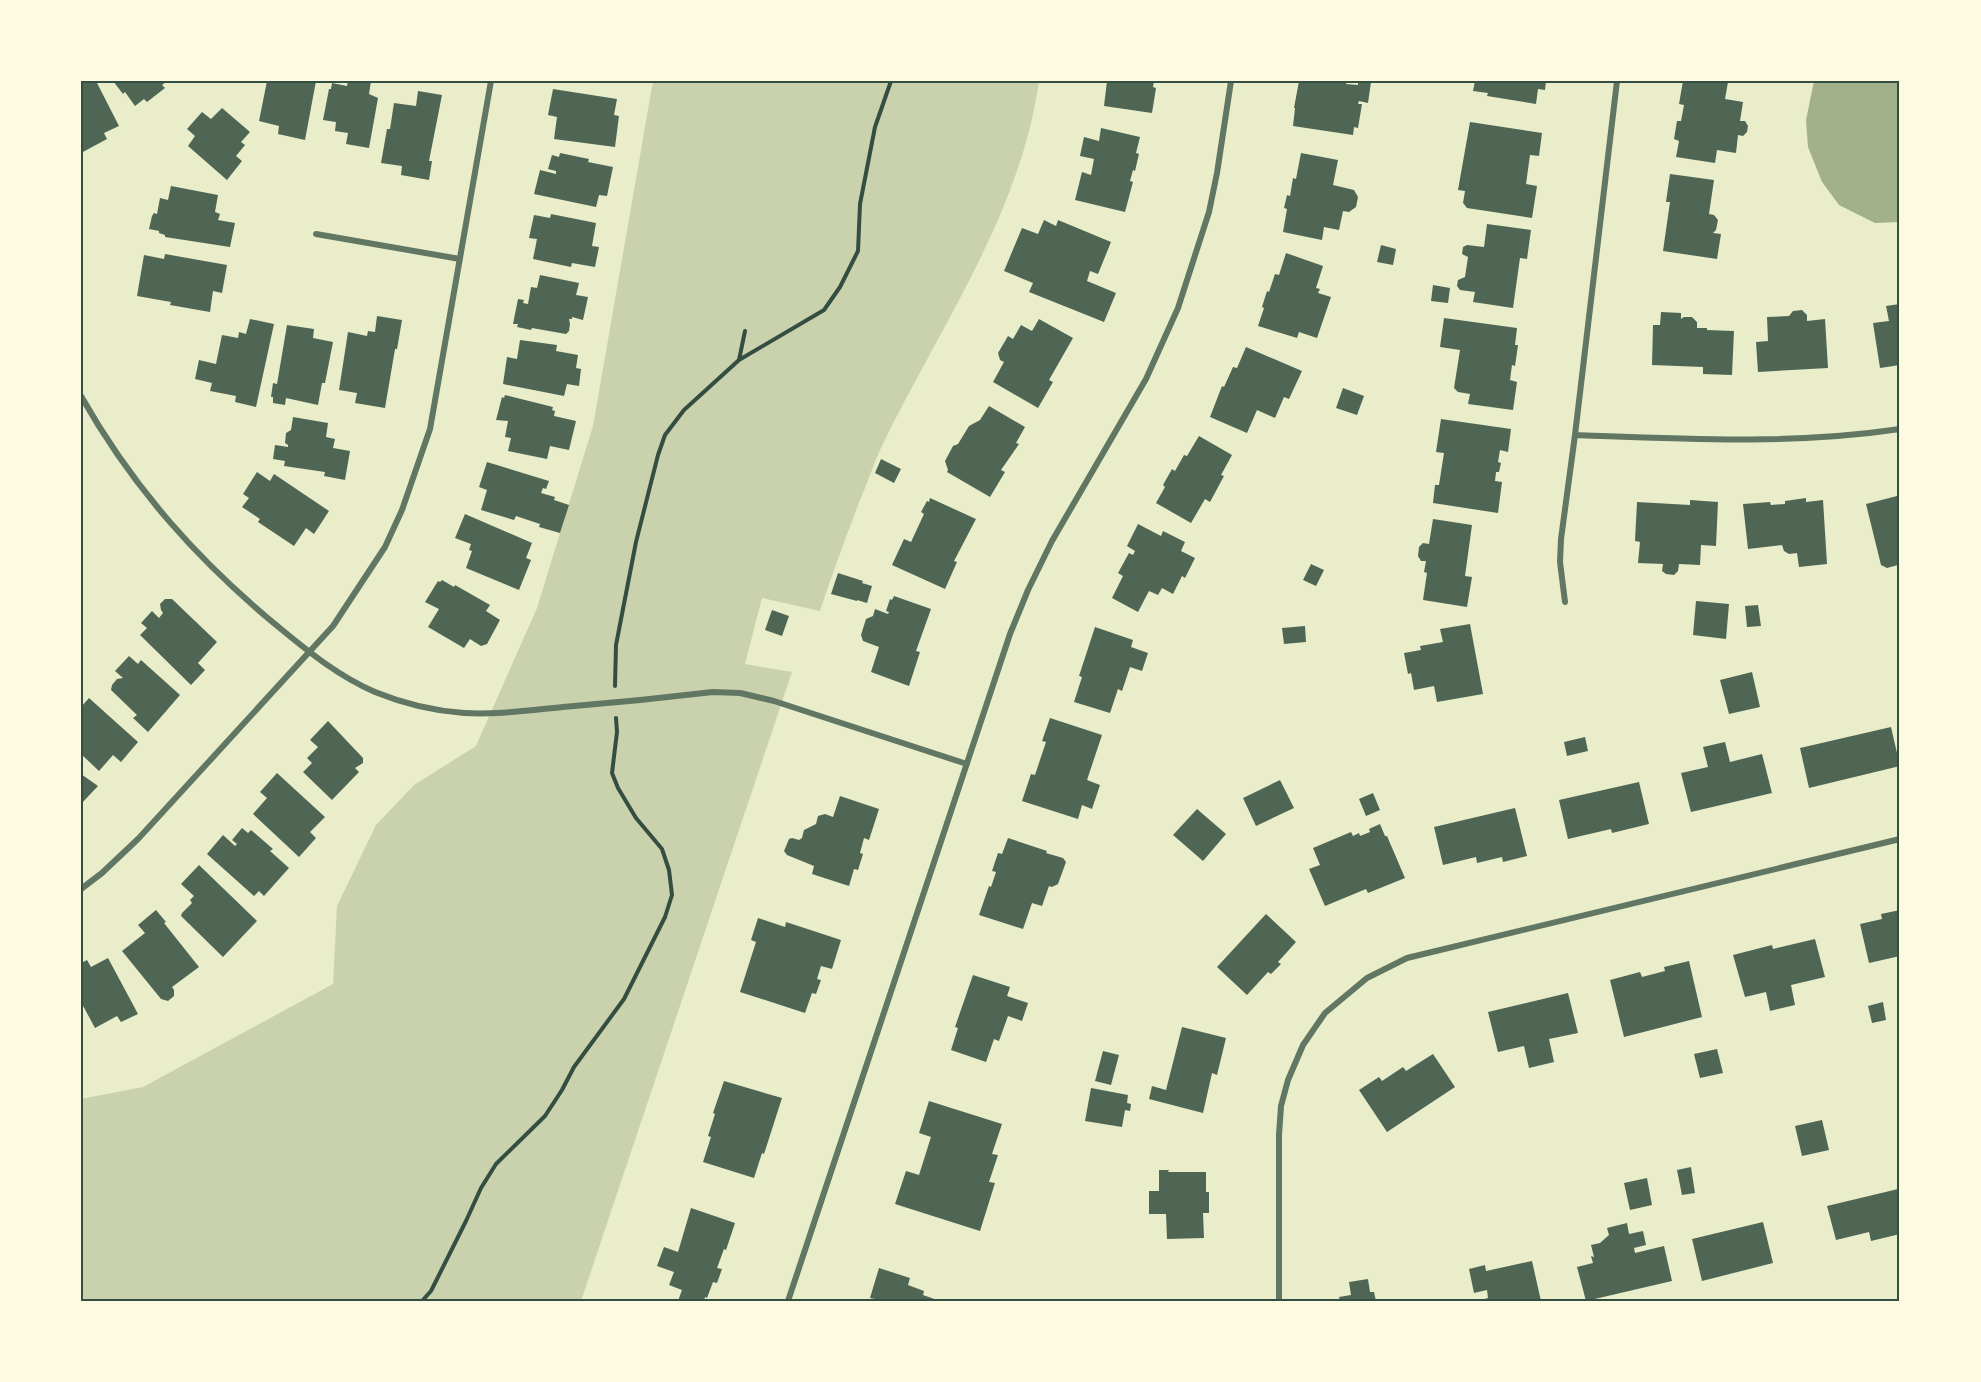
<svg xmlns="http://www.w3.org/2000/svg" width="1981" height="1382" font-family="'Source Sans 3',sans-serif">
<rect width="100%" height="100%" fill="#e9edc9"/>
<!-- green -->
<path fill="#cad2ad" d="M653,81H1039C1020,216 938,329 880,450C873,466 867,484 860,500C846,537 832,574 820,611L762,598L745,664L792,672L581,1301H81V1099L143,1087L333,984L337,906L376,825L414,785L476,746L537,608L593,426Z"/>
<!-- water -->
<path fill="#a3b18a" d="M1814,81H1900V222L1875,223L1839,205L1822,182L1808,147L1806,120Z"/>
<!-- building -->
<path fill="#4f6655" d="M81,81H96L119,126L104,133L107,139L81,153Z
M113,81H167L162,85L165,88L147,102L144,99L135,106L125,92L123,94Z
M267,81H316L305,140L278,134L279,126L259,121Z
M348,81H371L369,94L378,98L369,148L346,144L348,133L335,131L336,122L323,120L329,89H331L332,83L347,86Z
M1107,81H1154L1153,87L1156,88L1152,113L1104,106Z
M1299,81H1347L1346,84L1358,85V81L1371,82L1368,103L1359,101L1358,104H1362L1358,128L1354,127L1353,135L1293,126L1295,108H1294Z
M1475,81H1546L1545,90L1538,89L1536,104L1487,96L1488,93L1473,91Z
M1683,81L1728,82L1725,99L1743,102L1740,121H1745L1748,126L1747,132L1743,136L1738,135L1736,153L1717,150L1715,163L1676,157L1679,141L1674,139L1677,121H1681L1684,105L1679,104Z
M553,89L617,99L614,115L619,116L615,147L554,139L557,117L548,115Z
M418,91L442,95L429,161H432L429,180L401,175L402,166L381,163L387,129H390L394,103L416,106Z
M222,108L250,132L241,142L245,145L236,156L242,161L227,180L188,146L195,136L187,129L202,112L211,119Z
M1470,122L1542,133L1539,156L1530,155L1526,184L1537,186L1532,218L1467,208L1463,203L1465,191L1458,190Z
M1101,128L1140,137L1136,153L1139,154L1135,171L1133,170L1130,181L1133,182L1125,212L1075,200L1082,172L1091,175L1094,159L1080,156L1084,137L1099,141Z
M560,153L589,159L588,162L613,167L607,196L599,195L596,207L534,194L540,170L556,174V171L548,169L552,155L559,157Z
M1301,153L1338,160L1333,185L1354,190L1358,197L1356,207L1349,212L1343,211L1339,230L1324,227L1322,240L1283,232L1287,209L1284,208L1287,195L1290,196L1293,178L1296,179Z
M1670,174L1714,180L1709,214L1714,215L1718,220L1716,230L1713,233L1721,234L1717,259L1663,251L1670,202H1666Z
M171,186L218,195L215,212L220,214L218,220L235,223L230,247L165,237V235L159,233V231L149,229L152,216L154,213L157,214L160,198L168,200Z
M551,214L596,223L592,246L599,247L595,267L572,263L571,267L533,259L537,239L529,238L534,215L550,218Z
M1044,220L1056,226L1058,220L1111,242L1098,274L1090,271L1087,281L1116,293L1104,322L1029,292L1033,283L1004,271L1022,228L1038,234Z
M1487,224L1531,230L1527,259L1520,258L1513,308L1473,302L1475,292L1460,290L1457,286L1458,280L1465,277L1468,257L1462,254L1463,247L1467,245L1484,247Z
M1381,245L1396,249L1393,265L1377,262Z
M1286,253L1323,266L1316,288L1320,289L1318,293L1331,297L1317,338L1299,332L1297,338L1258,326L1264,308L1262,307L1267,291L1269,292L1275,274L1279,275Z
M165,254L227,265L222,293L213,291L210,312L170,305L171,302L137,296L144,255L164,259Z
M540,275L579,283L576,295L588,297L583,320L572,317V319H569L570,324L569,331L566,334L532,328L531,330L517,327L518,324H513L518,299L524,300L523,303L528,304L531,287L537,288Z
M1433,285L1450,288L1448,303L1431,301Z
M1900,304V365L1880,368L1873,323L1889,321L1886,306Z
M1802,310L1807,315V321L1825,319L1828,368L1758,372L1756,342L1768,341L1767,317L1789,316L1793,311Z
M1661,312L1681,313V319L1684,317H1692L1697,322V328H1707V330L1734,331L1732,375L1703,374V367L1652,365L1653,325H1660Z
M377,316L402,320L397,349H395L385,408L355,403L357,393L339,390L348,332L367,336L368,331L375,332Z
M1444,318L1517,328L1515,345H1518L1515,366L1512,365L1510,380L1517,382L1513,410L1468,404L1470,394L1458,392L1454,388L1460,350L1440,347Z
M250,319L274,324L256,407L235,402L236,396L210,391L212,383L195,379L199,360L216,364L222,335L238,338L239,332L246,334Z
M1039,319L1073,338L1049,380L1053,382L1038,408L993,382L1004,362L1000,360L998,353L1008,336L1013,339L1021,325L1032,331Z
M287,325L314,329L313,338L333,342L325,383H322L318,405L286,398L285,405L273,403V397H271L273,383L277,384Z
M520,340L557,345L556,351L578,355L576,368L581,369L579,386L567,384L564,396L503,384L507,357L517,359Z
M1246,347L1302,371L1289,399L1284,397L1275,418L1257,410L1247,433L1210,417L1222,386L1224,387L1233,367L1237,368Z
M1343,388L1364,396L1357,415L1336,408Z
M505,395L553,407L552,410L555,411L554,416L576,421L569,450L550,446L547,459L508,451L511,438L505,437L508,421L496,420L502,397L504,398Z
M989,406L1025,427L1016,443L1019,444L1001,470L1005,472L990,497L947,472L948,470L945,461L953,446L958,444L969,426L980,420Z
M293,417L328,423L326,437L335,439L333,448L350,451L345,480L324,476L325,472L284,466L285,461L273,459L275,445L288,447V445L285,443L286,433L291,430Z
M1441,419L1511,429L1508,452L1500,450L1498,462L1501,463L1499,472H1496L1495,481L1502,482L1498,513L1433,503L1435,485H1439L1444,453L1436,452Z
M1199,436L1232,455L1221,475L1224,476L1210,502L1205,499L1191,523L1156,503L1165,487L1163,485L1172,469L1175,471L1184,455L1187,456Z
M881,459L901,469L894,483L875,473Z
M487,462L549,481L546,489L543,488L541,493L555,497L554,500L569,505L560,533L539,527L540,524L516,516L514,520L481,510L487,490L479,487Z
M257,472L270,481L274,474L329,511L314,534L306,528L294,546L258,522L260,519L242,507L249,498L243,494Z
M1897,496L1900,504L1899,572L1898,565L1887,568L1881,565L1866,504Z
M930,498L976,519L954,561L957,562L945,589L892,565L904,539L911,542L924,514L921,512L927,501L929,502Z
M1806,498V502L1823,500L1827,564L1799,567L1797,553L1789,554L1784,551L1782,545L1748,549L1743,504L1770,502L1771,505L1785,504V501Z
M1690,500L1718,502L1716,546L1701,545L1700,565L1679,564L1678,571L1674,575L1666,574L1662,571L1663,564L1638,563L1640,542L1635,541L1637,502L1690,505Z
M465,514L532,543L526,558L531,560L519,590L466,568L472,551L469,550L471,544L455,538Z
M1433,519L1472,525L1465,576L1472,577L1467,607L1423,600L1427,573L1424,572L1426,561H1421L1418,556L1419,547L1423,543L1429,544Z
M1138,524L1161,536L1163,531L1185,542L1181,551L1195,558L1185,578L1182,576L1173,594L1162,588L1158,595L1149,591L1138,612L1112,598L1123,576L1118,573L1129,553L1133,555L1135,551L1127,546Z
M1311,564L1324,570L1316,586L1303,580Z
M838,573L863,581L862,583L872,586L867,603L857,600V601L831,594Z
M442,580L454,587L455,585L490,605L486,611L500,620L487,644L481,646L470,639L464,648L428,627L439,609L425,602L438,581L440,582Z
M894,596L931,609L916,651L920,652L909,686L871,672L879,647L863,641L861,635L866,619L873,616L875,609L888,614L889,612L886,611L890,599L892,600Z
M165,599H172L217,642L198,663L205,670L191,685L140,635L147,628L141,623L152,611L159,618L163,613L161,610L160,604Z
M1696,601L1729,604L1726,639L1693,635Z
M1758,605L1761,626L1747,627L1745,606Z
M772,610L789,616L782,636L765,630Z
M1470,624L1483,694L1437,702L1434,686L1414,690L1411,673L1408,674L1404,653L1421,650L1420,646L1443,642L1440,629Z
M1305,626L1306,642L1284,644L1282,628Z
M1095,627L1133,640L1131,647L1148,653L1142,671L1130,667L1122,691L1118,689L1110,713L1074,702L1082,677L1079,676Z
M129,656L138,664L141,660L180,695L148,732L133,718L137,715L111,690L112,685L117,679L123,678L115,671Z
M1752,672L1760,707L1729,714L1720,680Z
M89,698L138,742L121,762L113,755L99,771L81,754V707Z
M1050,718L1102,735L1087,780L1100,785L1092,809L1082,805L1078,819L1022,801L1031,774L1035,775L1046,742L1042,741Z
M328,721L363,758V763L355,768L359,772L332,800L303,772L312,763L307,758L318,747L310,740Z
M1891,727L1900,766L1809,788L1800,748Z
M1585,737L1588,751L1567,756L1564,742Z
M1725,742L1730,762L1762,754L1772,793L1691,812L1681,773L1708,767L1703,747Z
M277,773L325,817L310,832L316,838L299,857L253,814L267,798L260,792Z
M81,774L98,786L81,804Z
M1280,780L1294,808L1256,826L1243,798Z
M1639,782L1649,824L1612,833L1611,829L1568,839L1559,800Z
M1373,793L1380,810L1366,816L1359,799Z
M840,796L879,809L869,840L864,838L860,853L863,854L858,870L854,869L849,886L812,874L814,866L787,855L784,851L789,839L792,838L799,840L802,838L804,830L816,824L818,816L825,814L833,817Z
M1515,808L1527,856L1503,862L1502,857L1477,863L1476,857L1443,865L1434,827Z
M1197,809L1226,834L1203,861L1173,835Z
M1380,824L1385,836H1387L1405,878L1368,893L1366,889L1325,906L1309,869L1320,865L1313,848L1351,832L1353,836L1359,833L1360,836L1370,832L1369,829Z
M242,828L248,833L251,830L273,849L270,851L289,868L264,896L259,891L254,896L207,854L223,835L235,846L237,844L232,840Z
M1008,838L1047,851L1046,853L1063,858L1066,862L1058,884L1052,887L1049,886L1042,906L1032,903L1023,929L979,915L989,886L991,887L996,872L992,871L998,853L1002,854Z
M199,865L257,921L223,957L181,916L182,913L192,903L190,900L194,896L181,884Z
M156,910L166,922L164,923L199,967L172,987L174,990V996L168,1001L161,999L122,951L145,933L138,925Z
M1900,910V956L1869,963L1860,924L1882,919L1881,914Z
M1266,914L1296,942L1278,962L1281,964L1271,974L1268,972L1247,995L1217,967Z
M758,918L785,927L786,922L841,940L832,969L821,966L817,979L821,980L816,994L812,993L805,1013L740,992L756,942L751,940Z
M1815,939L1825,977L1791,985L1795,1005L1770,1011L1766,992L1745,997L1733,955L1772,945L1773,949Z
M108,958L138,1014L121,1022L117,1016L95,1028L81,1002V963L87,960L91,967Z
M1689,961L1702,1017L1624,1037L1610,980L1640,972L1642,977L1665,971L1664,967Z
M973,975L1010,987L1007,996L1028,1003L1022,1021L1008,1016L999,1041L994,1039L986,1062L951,1050L958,1028L955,1027Z
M1568,993L1578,1033L1549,1039L1554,1062L1529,1068L1524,1046L1498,1052L1488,1012Z
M1883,1002L1886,1020L1872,1023L1868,1006Z
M1182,1027L1226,1038L1217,1075L1212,1073L1203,1113L1149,1099L1152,1086L1166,1090Z
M1717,1049L1723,1073L1700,1078L1694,1054Z
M1103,1051L1119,1055L1111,1085L1095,1081Z
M1433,1054L1455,1087L1387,1132L1359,1090L1379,1077L1382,1081L1403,1067L1406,1071Z
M724,1081L782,1098L764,1154L762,1153L754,1178L703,1162L711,1137L708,1136L715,1114L713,1113Z
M1091,1088L1128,1095L1127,1103L1131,1104L1130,1111L1125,1110L1122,1127L1085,1121Z
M929,1101L1002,1124L992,1154L998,1155L989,1182L995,1183L980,1231L895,1204L906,1171L919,1175L931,1137L919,1133Z
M1822,1120L1829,1150L1802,1156L1795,1126Z
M1691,1167L1695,1193L1682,1195L1677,1170Z
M1159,1170H1169L1168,1172H1206V1192H1209V1213H1203L1204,1238L1167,1239L1166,1214H1149V1191H1159Z
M1647,1178L1652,1205L1630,1210L1624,1183Z
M1898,1189L1900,1197V1234L1871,1241L1869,1232L1836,1240L1827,1206Z
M691,1208L735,1223L726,1250L724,1249L717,1268L722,1269L717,1283L713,1282L707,1298L705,1297L704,1301H678L682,1290L669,1285L674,1272L657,1266L664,1247L678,1252Z
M1763,1222L1773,1263L1702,1281L1692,1239Z
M1627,1223L1629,1234L1643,1231L1646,1245L1634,1248L1635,1253L1664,1246L1672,1281L1586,1301L1577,1267L1593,1263L1591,1256L1594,1257L1591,1245L1600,1243L1609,1235L1607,1228Z
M1532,1261L1541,1301H1477L1488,1298L1487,1290L1474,1293L1469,1269L1485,1265L1486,1271Z
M879,1268L910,1278L908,1285L924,1291L923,1295L940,1301H874L875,1299L870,1298Z
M1368,1279L1370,1292H1374L1376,1301H1340L1339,1297L1351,1295L1349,1282Z"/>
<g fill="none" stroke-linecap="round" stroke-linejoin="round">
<!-- path -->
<path stroke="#344e41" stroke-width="4" d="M739,360L745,331
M615,686L616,645L636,542L658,455L665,435L684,410L739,360L824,310L840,287L858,251L860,204L875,127L891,81
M422,1301L431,1291L466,1221L481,1188L496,1164L545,1116L562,1090L574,1067L624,999L665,917L672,895L669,870L662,849L636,818L618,788L612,773L617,732L616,718"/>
<!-- minor -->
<path stroke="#617663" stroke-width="6" d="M316,234L460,259
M81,396C133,488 199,562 281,629C310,653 340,677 375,692C402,703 435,711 464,713C497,715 530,710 563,707C613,703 663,698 713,692L740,693L774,701L967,764
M1575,435C1683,439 1792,445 1900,429
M1565,602L1560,562L1561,539L1575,435L1617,81
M81,889L102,873L138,839L333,626L385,547L402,510L430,429L491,81
M788,1301L1010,634L1028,590L1052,541L1146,379L1178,308L1209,212L1217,173L1231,81
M1279,1301V1135L1281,1106L1288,1080L1303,1045L1325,1013L1367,978L1407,958L1900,839"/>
</g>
<!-- border -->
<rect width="1981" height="1382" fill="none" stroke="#fefae0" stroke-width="165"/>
<rect x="82" y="82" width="1816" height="1218" fill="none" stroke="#344e41" stroke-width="2"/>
</svg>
